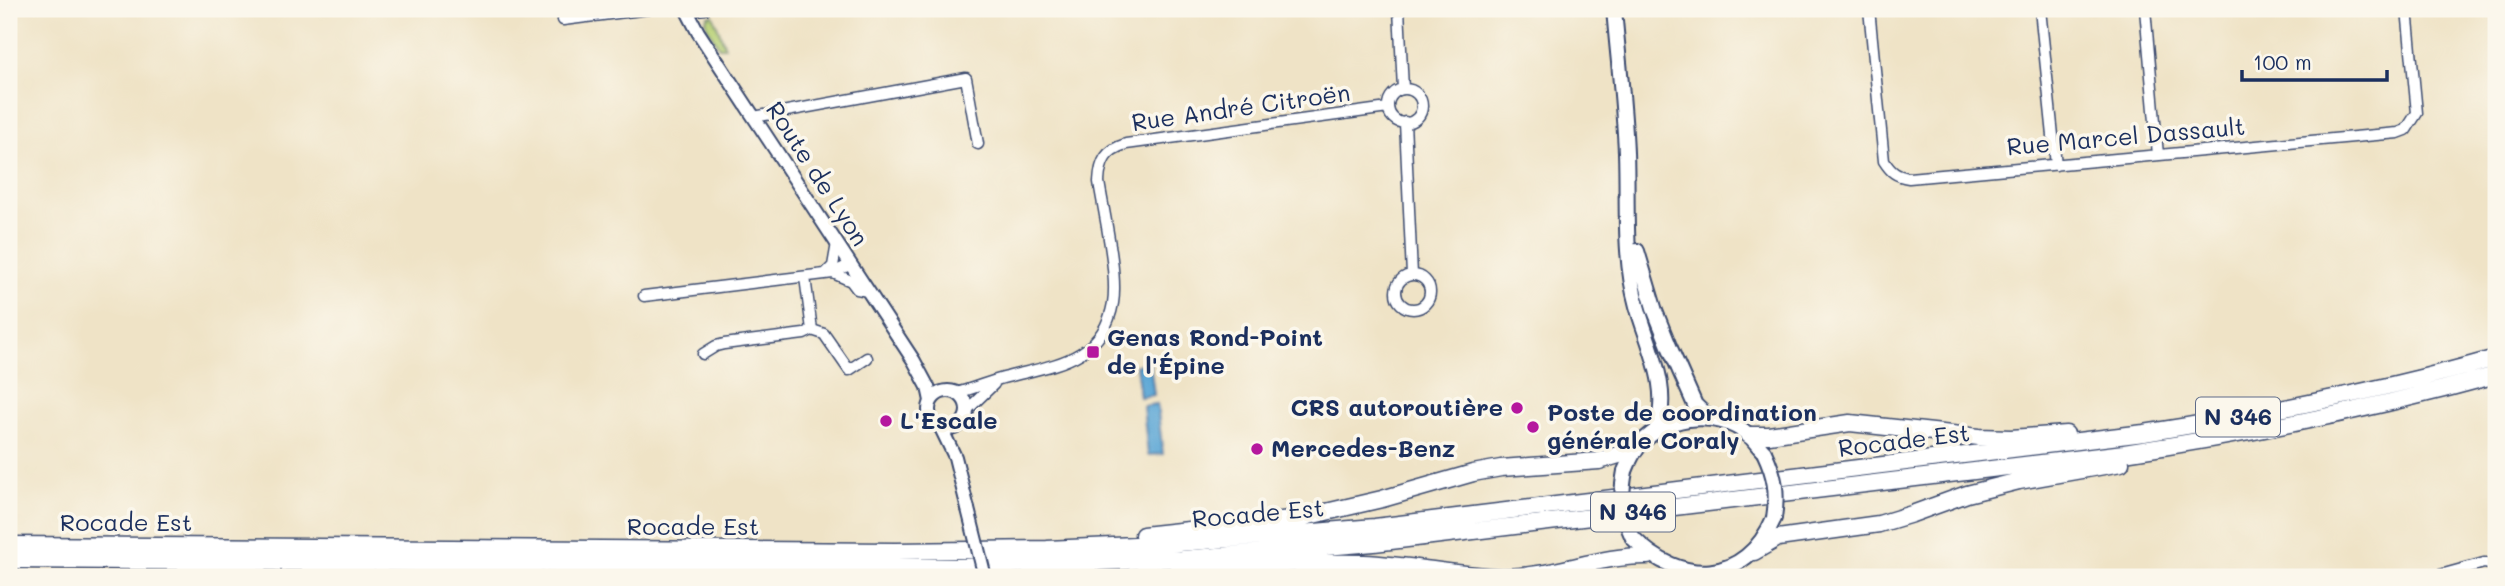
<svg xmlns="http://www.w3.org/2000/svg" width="2505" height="586" font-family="Mali,sans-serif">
<rect width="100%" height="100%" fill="#fbf7ec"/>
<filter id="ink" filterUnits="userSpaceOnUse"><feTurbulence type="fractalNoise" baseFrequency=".0143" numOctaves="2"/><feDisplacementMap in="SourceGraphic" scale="14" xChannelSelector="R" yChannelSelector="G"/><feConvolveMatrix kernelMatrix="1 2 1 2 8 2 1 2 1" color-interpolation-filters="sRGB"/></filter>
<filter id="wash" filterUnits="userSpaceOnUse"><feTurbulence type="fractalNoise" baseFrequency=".00686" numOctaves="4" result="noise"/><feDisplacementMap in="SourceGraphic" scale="28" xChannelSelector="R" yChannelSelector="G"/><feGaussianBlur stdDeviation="1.57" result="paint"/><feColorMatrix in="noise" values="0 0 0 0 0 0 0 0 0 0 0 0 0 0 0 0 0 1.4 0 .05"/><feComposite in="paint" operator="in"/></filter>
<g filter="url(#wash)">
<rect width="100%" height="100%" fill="#efe3c6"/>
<!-- green -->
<path fill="#b9d277" stroke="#6a806a" stroke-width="2" d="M713,15L725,47H719L707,27L706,20L708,16Z"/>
<!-- water -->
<path fill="#5ea8d6" stroke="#3c6c9a" stroke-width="2" d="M1150,363L1154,395L1140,397L1136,365Z
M1157,404L1163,454L1148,455L1143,406Z"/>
</g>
<g filter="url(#ink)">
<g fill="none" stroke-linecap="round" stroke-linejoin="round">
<defs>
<path id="minor" d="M1399,9L1403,89
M1869,9L1884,161C1891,172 1896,176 1909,178L2398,133L2406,130L2417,113L2407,9
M2040,9L2056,165
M2145,9L2158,155
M687,11L705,9
M563,20L649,9
M1388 106a17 17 0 1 1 34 0a17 17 0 1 1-34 0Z
M754,117L966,78L978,144
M1405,122L1412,275
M833,273L851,281L857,289L868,291
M825,274L833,266L837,243
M1396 292a17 17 0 1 1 34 0a17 17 0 1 1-34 0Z
M644,296L833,273L851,264
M812,330L824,334L849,370L867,358
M703,354L716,346L724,344L804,334L812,330L805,277
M956,393C973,389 990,381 1007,377C1052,365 1103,361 1113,303C1118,274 1104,213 1099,182C1100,161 1106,150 1126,144L1388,108
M967,410L994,384
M2433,577L2484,563L2496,565"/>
<path id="tertiary" d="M686,9L698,32L914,361L928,387L931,401
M929 410a19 19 0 1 1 38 0a19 19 0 1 1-38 0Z
M941,428L955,457L968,509"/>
<path id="secondary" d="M1614,9C1618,57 1624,104 1626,152C1628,204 1623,256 1637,306C1648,346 1672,389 1656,430
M1637,251L1655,311L1669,346L1695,405L1709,418
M1625,471C1628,464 1631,456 1635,451C1660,415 1715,407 1749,435C1754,440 1759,447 1764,452
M1633,538C1680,586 1745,586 1774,518"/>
<path id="trunk" d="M1749,435H1769L1850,423L1979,437L2011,438L2066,434
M1143,535L1300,518L1382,499L1473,473L1501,468L1599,461L1635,450
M9,545L896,551L1047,549L1179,543L1375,527L2144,433C2263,414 2381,391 2496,358
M1754,552L1778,538L1879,524L1912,514L1967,494L2019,481L2121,463
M9,560L958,567L1182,559L1374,543L2124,453C2250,434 2374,409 2496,375
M1178,569C1239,567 1302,561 1364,563C1410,565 1455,575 1501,577C1552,578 1598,555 1648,556"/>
</defs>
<!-- minor casing -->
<use href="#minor" stroke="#3b4a6e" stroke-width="13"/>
<!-- tertiary casing -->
<use href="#tertiary" stroke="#3b4a6e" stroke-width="16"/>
<!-- secondary casing -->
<use href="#secondary" stroke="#3b4a6e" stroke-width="18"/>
<!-- trunk casing -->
<use href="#trunk" stroke="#3b4a6e" stroke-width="19"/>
<!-- minor -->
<use href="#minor" stroke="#fff" stroke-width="10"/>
<!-- tertiary -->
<use href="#tertiary" stroke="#fff" stroke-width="12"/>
<!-- secondary -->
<use href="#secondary" stroke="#fff" stroke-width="14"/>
<!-- trunk -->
<use href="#trunk" stroke="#fff" stroke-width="16"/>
<defs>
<path id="tertiary-bridge" d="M968,509L985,577"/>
<path id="secondary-bridge" d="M1764,452C1775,475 1778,492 1774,518
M1625,471C1620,498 1621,512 1633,538"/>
</defs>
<!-- tertiary-bridge casing -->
<use href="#tertiary-bridge" stroke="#3b4a6e" stroke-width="16" stroke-linecap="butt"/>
<!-- secondary-bridge casing -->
<use href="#secondary-bridge" stroke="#3b4a6e" stroke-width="18" stroke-linecap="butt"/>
<!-- tertiary-bridge -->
<use href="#tertiary-bridge" stroke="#fff" stroke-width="12"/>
<!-- secondary-bridge -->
<use href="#secondary-bridge" stroke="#fff" stroke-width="14"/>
</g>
</g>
<!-- markers -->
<g fill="#b5179e" stroke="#fbf7ec" stroke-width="2.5">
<rect x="1086" y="345" width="14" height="14" rx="3.5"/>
<circle cx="1517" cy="408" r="7"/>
<circle cx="886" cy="421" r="7"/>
<circle cx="1533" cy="427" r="7"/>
<circle cx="1257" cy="449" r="7"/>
</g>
<g text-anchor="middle" stroke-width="7" stroke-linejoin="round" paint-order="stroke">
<!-- shield labels -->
<g fill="#fbf7ec" stroke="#5e6b89" stroke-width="2">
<rect x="2196" y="397.5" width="84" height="39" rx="5"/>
<rect x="1591" y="492.5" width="84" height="39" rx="5"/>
</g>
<g font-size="23" font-weight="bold" fill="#1b2f5e">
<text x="2238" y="425">N 346</text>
<text x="1633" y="520">N 346</text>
</g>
<!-- street labels -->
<g font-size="24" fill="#1b2f5e" stroke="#fbf7ec">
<text transform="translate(1241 108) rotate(-8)" y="8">Rue André Citroën</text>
<text transform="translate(2126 137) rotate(-5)" y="8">Rue Marcel Dassault</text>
<text transform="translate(817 174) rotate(57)" y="8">Route de Lyon</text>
<text transform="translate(1904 441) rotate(-7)" y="8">Rocade Est</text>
<text transform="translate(1258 514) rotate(-5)" y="8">Rocade Est</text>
<text x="126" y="531">Rocade Est</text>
<text x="693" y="535">Rocade Est</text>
</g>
<!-- poi labels -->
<g font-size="24" font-weight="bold" fill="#1b2f5e" stroke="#fbf7ec" text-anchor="start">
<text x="1107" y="346">Genas Rond-Point<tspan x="1107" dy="28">de l'Épine</tspan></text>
<text x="1503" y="416" text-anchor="end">CRS autoroutière</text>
<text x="1547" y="421">Poste de coordination<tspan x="1547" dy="28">générale Coraly</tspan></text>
<text x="900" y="429">L'Escale</text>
<text x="1271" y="457">Mercedes-Benz</text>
</g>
</g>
<!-- margin -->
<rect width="2505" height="586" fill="none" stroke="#fbf7ec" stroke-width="35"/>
<!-- scale -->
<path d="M2242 70v10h145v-10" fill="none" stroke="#1b2f5e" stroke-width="3.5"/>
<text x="2253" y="70" font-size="21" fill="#1b2f5e" stroke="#fbf7ec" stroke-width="5" paint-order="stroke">100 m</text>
</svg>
